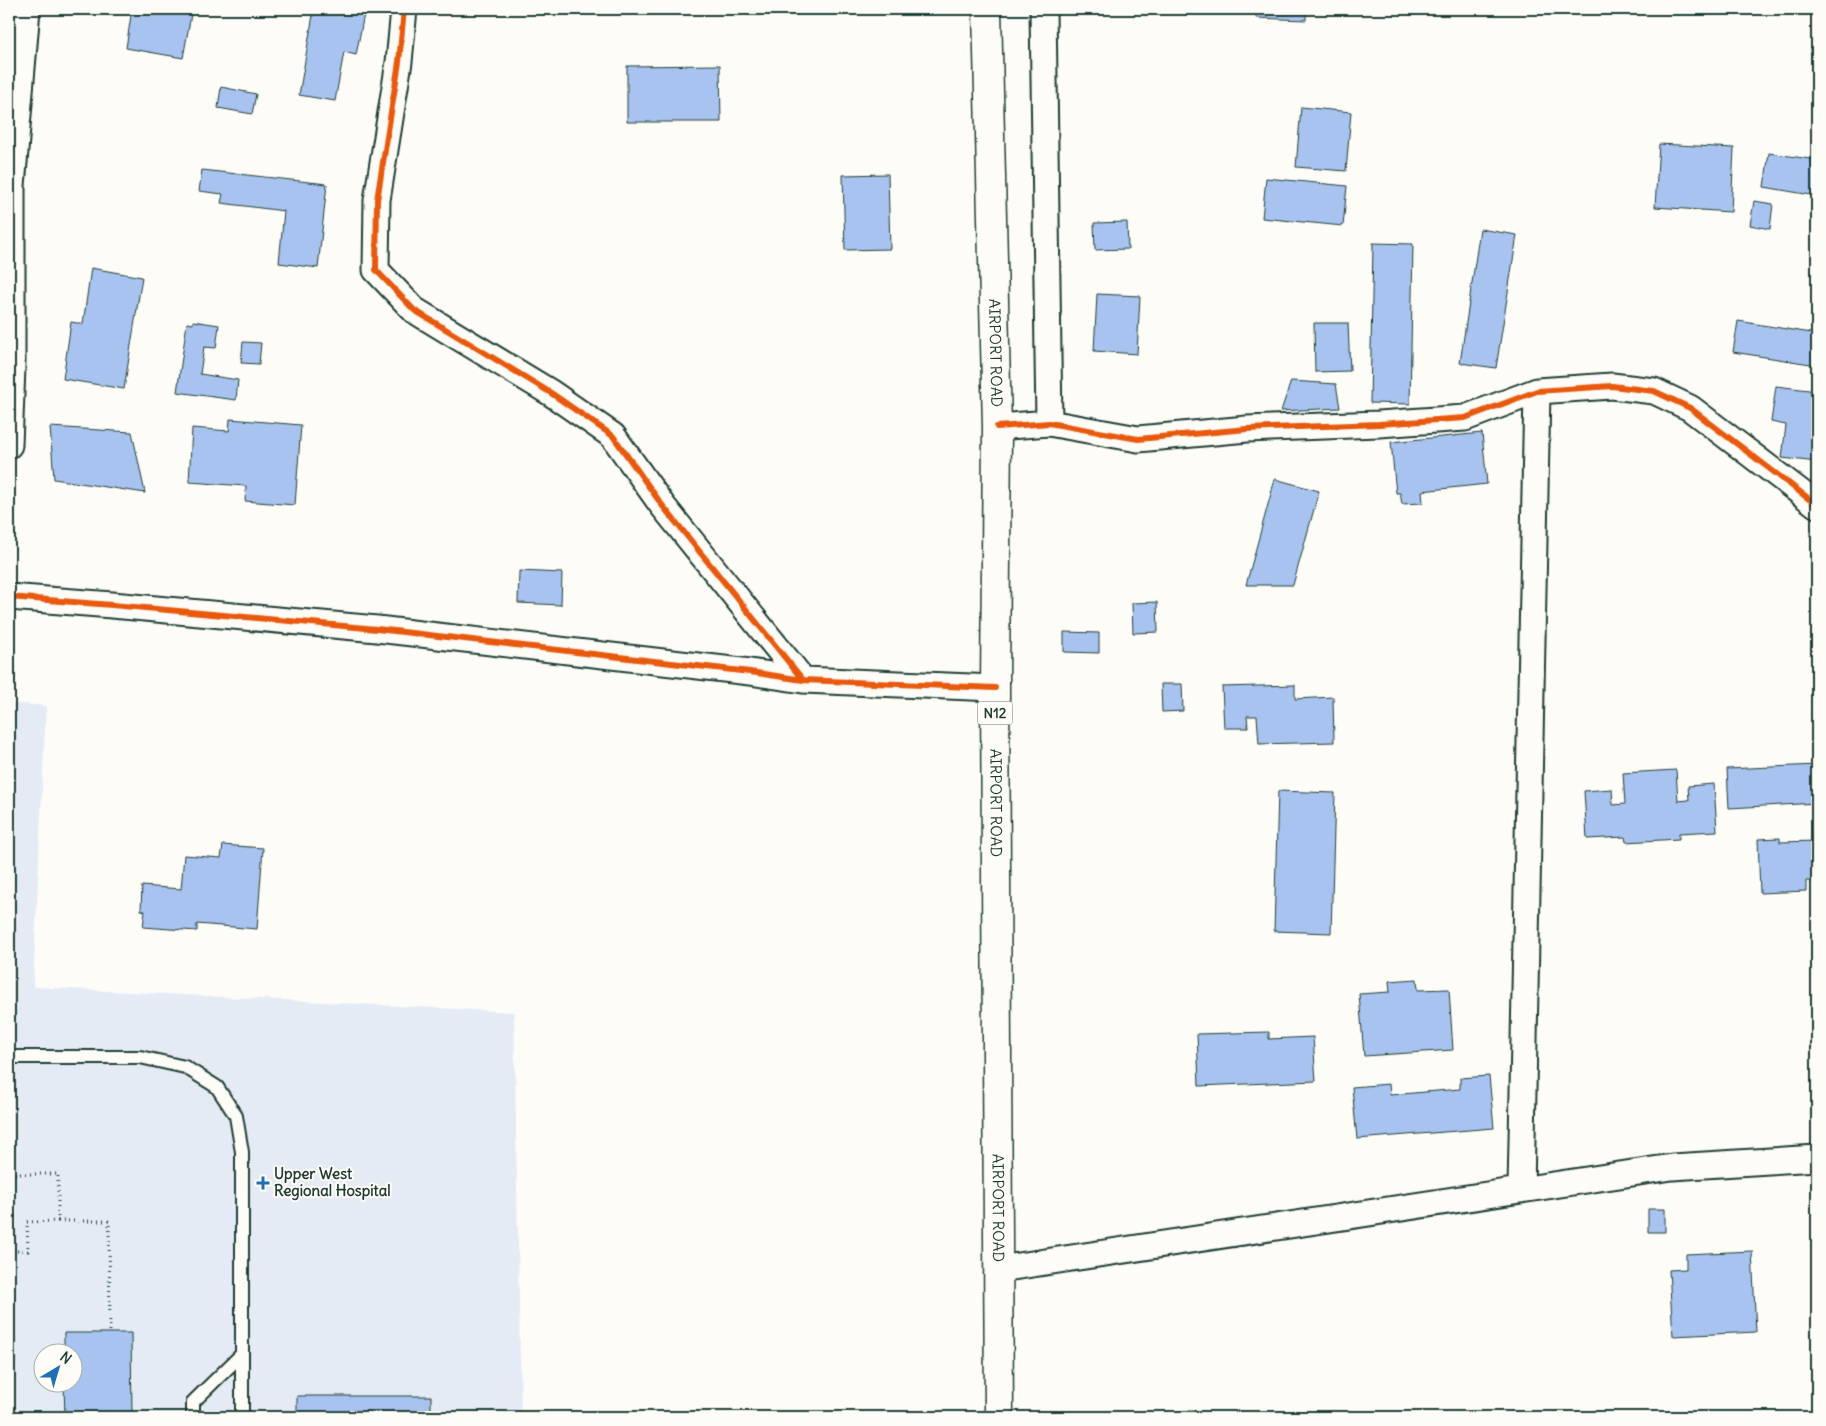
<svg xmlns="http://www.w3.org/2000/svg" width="1826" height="1426" font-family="Delius,sans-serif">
<rect width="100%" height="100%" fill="#fdfcf7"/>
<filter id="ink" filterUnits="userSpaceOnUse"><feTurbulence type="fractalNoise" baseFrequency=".02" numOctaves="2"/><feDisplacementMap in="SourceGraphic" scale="10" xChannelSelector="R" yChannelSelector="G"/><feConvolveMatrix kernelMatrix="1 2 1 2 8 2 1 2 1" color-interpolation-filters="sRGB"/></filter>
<g filter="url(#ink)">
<!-- built -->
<path fill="#e4ebf5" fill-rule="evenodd" d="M9,703L46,706L33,987L514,1012L521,1417H9ZM42,1354H72V1384H42Z"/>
<!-- building -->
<path fill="#a9c3f0" stroke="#1f3d34" d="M132,9H192L183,58L126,48Z
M314,9H365L356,55L344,52L335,101L299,95Z
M670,9H698L697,13Z
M1256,9H1306V20L1256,18Z
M720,65L721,122H627V66Z
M221,87L256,94L252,114L218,108Z
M1301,107L1351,112L1346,171L1296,167Z
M1659,144L1734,148L1731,212L1655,207Z
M1769,153L1817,160V196L1764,187Z
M202,170L327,184L318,268L279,263L284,211L221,203L223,194L199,191Z
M888,174L890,249L845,250L843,175Z
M1266,178L1347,186L1343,226L1262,218Z
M1754,201L1773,204L1770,229L1750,225Z
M1127,222L1128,249L1095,250L1094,223Z
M1480,229L1517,235L1496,368L1460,363Z
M1373,243L1413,244L1410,404L1370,403Z
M91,268L142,277L124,389L63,379L71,322L83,324Z
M1097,294L1140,296L1137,354L1094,351Z
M193,321L219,325L216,348L204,347L200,374L238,380L236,400L177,392L187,323L193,324Z
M1738,321L1817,334V365L1733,352Z
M1314,323H1348L1350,371L1315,372Z
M243,342L261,343L259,364L241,363Z
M1291,381L1336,384L1340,408L1281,411Z
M1776,386L1817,391V462L1782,458L1786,425L1771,422Z
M230,419L301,425L295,505L245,501L246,486L189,482L192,428L229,431Z
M50,427L132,432L145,493L54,479Z
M1482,433L1487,484L1422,491L1423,503L1402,504L1400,493H1396L1391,442Z
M1275,479L1319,491L1293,585H1246Z
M519,571L562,573L561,605L518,603Z
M1157,602L1158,632L1133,633L1132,603Z
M1064,632L1099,633V653L1064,652Z
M1161,684H1182L1183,711L1162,712Z
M1295,685V699L1333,697L1334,742L1259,744L1257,716H1247L1248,728H1224L1222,687Z
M1817,765V803L1729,808L1727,769Z
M1676,770L1678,801L1689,800L1688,786L1714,784L1717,831L1679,833V839L1626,842L1625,837L1587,839L1584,791L1612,789L1613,805L1625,804L1623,773Z
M1278,791L1335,793L1331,933L1274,931Z
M1780,838V842L1817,841V881H1806V891L1760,893L1758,839Z
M223,845L263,848L257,929L197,924V931L143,927L145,911L141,910L142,886L181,889L184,855L221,858Z
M1417,979L1418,990L1449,989L1453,1050L1364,1056L1359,994L1390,992L1389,981Z
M1269,1032V1039L1313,1037L1316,1081L1199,1086L1197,1034Z
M1489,1076L1494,1128L1357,1139L1352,1087L1389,1084L1390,1095L1460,1089V1078Z
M1648,1209H1665V1232H1648Z
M1752,1251L1756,1332L1673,1336L1669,1270L1686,1269V1254Z
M64,1333H131L132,1417H65L64,1384H72V1354H64Z
M297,1396H431V1417H297Z"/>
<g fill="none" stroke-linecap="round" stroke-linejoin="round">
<defs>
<path id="lane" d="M9,1057H140L185,1067L217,1087L236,1116L242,1152V1417
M193,1417V1402L242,1354"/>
<path id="street" d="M404,9L399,62L377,200L376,270L414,310L551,393L613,436L662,505L803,680
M1043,9L1049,423
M997,427L1049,423L1138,439L1247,429L1379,424L1465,418L1537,391L1612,386L1654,391L1690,408L1817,505
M9,445L12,367V186L27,9
M9,597L112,605L377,629L750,672L803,680L995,688
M1521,1190L1537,391
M999,1269L1672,1167L1817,1158"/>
<g id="highway">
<path id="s1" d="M987,9L997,427L995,688L999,1417"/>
</g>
</defs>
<!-- lane casing -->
<use href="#lane" stroke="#1f3d34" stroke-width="16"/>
<!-- street casing -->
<use href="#street" stroke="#1f3d34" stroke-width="29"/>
<!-- highway casing -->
<use href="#highway" stroke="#1f3d34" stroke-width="31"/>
<!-- path -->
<path stroke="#1f3d34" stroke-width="3" stroke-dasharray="1 4" stroke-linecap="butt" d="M9,1125V1174
M9,1203V1174H58V1221L27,1222L28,1251H9
M58,1221H109L110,1334"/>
<!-- lane -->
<use href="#lane" stroke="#fdfcf7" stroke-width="12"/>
<!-- street -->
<use href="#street" stroke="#fdfcf7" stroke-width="25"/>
<!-- highway -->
<use href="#highway" stroke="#fdfcf7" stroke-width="28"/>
<defs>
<path id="cycleway" d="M404,9L399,62L377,200L376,270L414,310L551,393L613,436L662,505L803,680
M997,427L1049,423L1138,439L1247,429L1379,424L1465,418L1537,391L1612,386L1654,391L1690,408L1817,505
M9,597L112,605L377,629L750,672L803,680L995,688"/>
</defs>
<!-- cycleway casing -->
<use href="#cycleway" stroke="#fdfcf7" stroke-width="9"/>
<!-- cycleway -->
<use href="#cycleway" stroke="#e8590c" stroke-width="6"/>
</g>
</g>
<!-- markers -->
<path fill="#1f6fb2" stroke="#fdfcf7" stroke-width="2" d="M260.5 1175.5h5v5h5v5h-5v5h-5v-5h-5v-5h5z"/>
<g text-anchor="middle" stroke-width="4" stroke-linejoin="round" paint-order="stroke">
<!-- shield labels -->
<rect fill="#fdfcf7" stroke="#62766e" stroke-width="1" x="977.5" y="701.5" width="35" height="23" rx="4"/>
<g font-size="14" font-weight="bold" fill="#1f3d34">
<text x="995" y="718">N12</text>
</g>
<!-- street labels -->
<g font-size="15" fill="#1f3d34" stroke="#fdfcf7">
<text dy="5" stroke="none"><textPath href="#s1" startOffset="344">AIRPORT ROAD</textPath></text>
<text dy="5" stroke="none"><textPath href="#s1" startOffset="794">AIRPORT ROAD</textPath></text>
<text dy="5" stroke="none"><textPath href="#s1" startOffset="1199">AIRPORT ROAD</textPath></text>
</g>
<!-- poi labels -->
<g font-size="15" font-weight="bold" fill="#1f3d34" stroke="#fdfcf7" text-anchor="start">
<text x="274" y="1179">Upper West<tspan x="274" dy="17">Regional Hospital</tspan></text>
</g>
</g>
<!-- margin -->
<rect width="1826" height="1426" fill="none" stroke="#fdfcf7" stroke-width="30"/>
<rect x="15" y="15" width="1796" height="1396" fill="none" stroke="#1f3d34" stroke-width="2" filter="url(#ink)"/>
<!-- north arrow -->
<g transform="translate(58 1368) rotate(38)"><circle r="24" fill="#fdfcf7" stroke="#a4b0a9"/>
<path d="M0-4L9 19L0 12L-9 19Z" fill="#1f6fb2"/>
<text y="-8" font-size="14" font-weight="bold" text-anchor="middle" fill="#1f3d34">N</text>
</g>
</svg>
